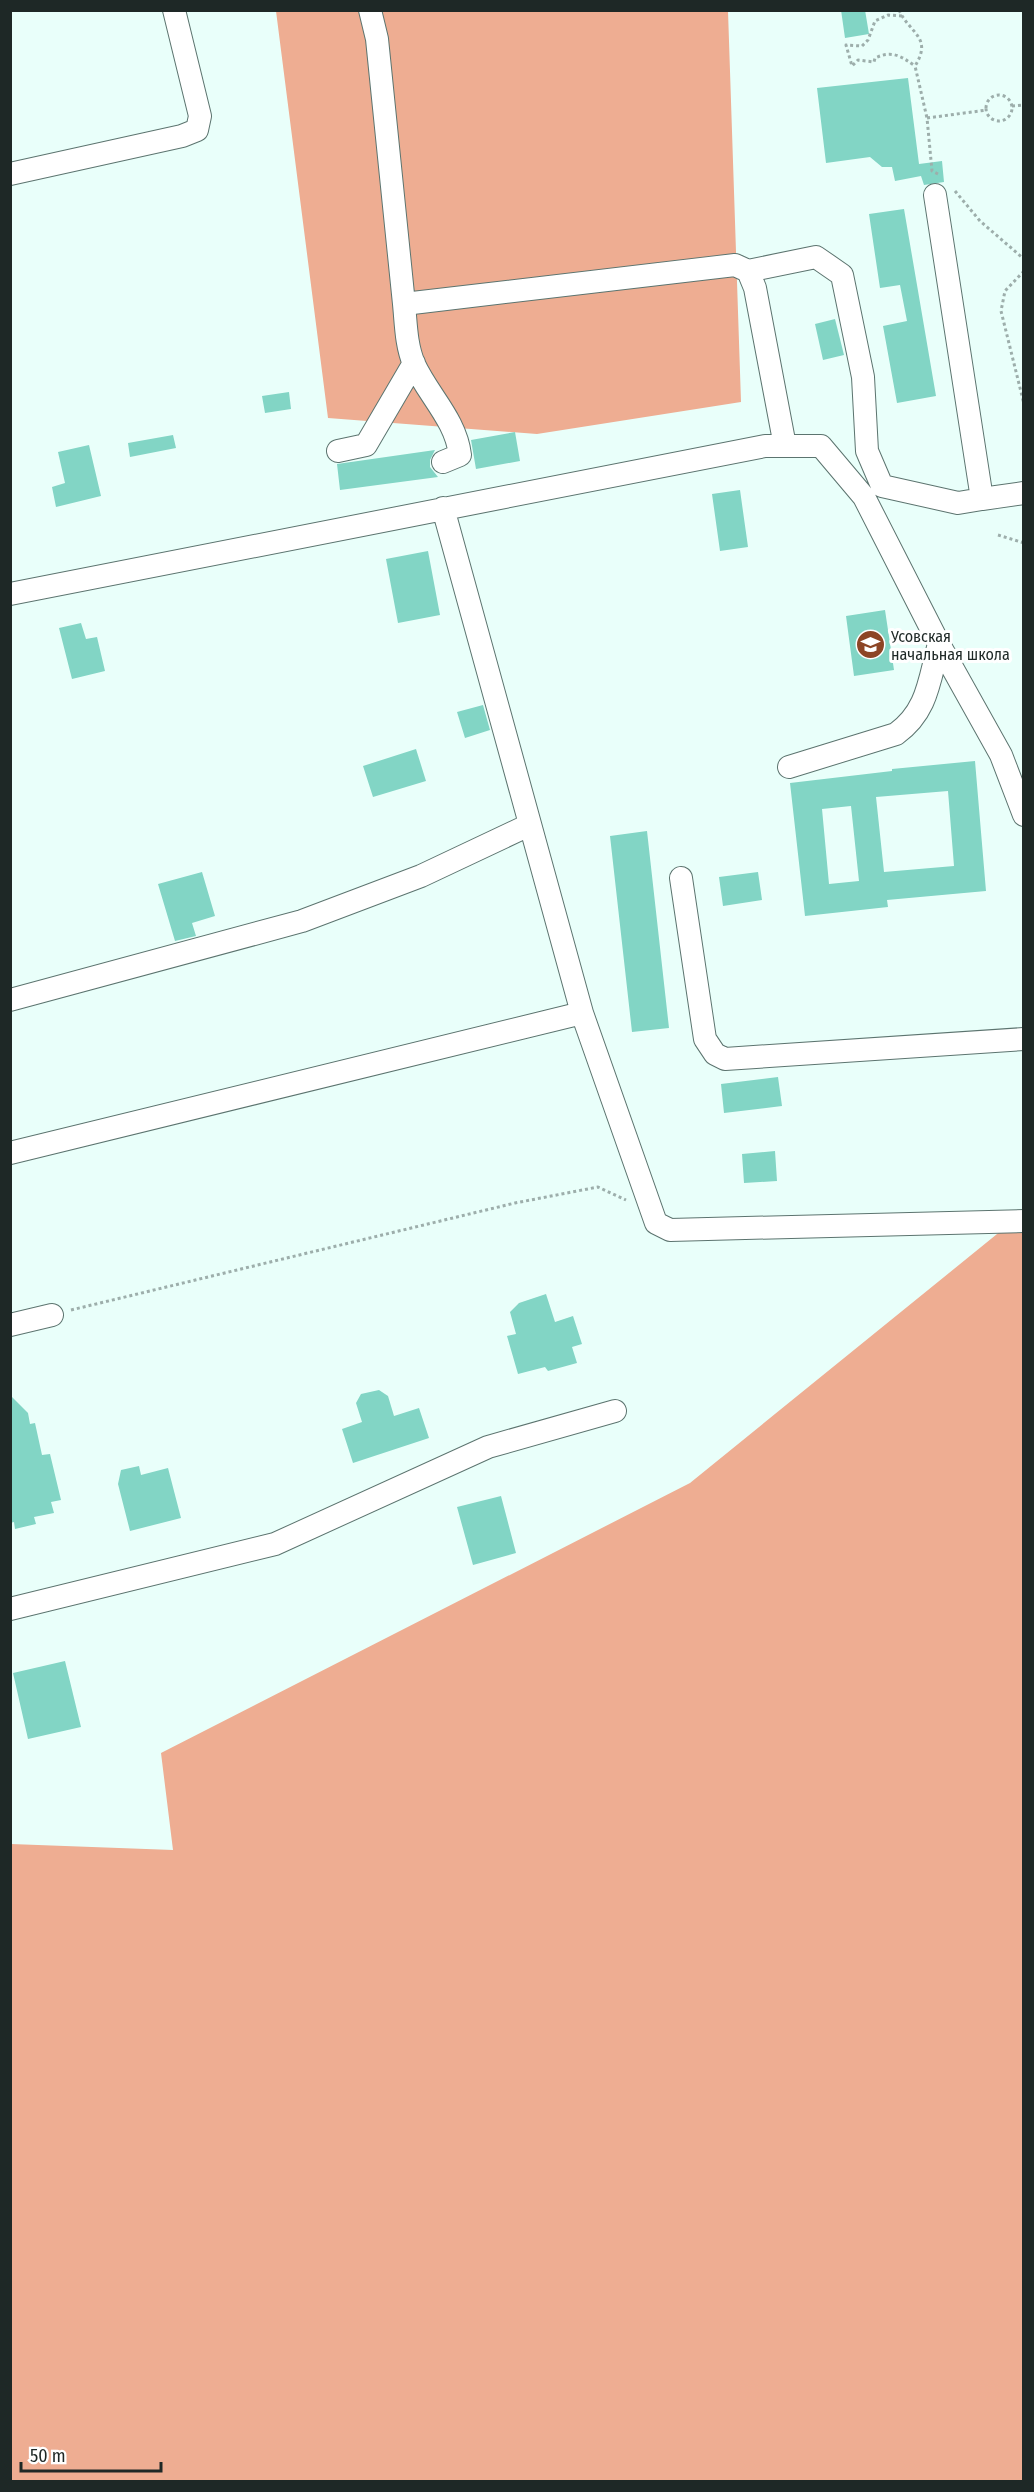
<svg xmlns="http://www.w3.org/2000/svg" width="1034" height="2492" font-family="'Fira Sans Condensed',sans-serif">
<rect width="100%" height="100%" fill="#e9fffa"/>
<!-- forest -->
<path fill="#eead92" d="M276,11H728L741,402L537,434L328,418Z
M1023,1213V2481L11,2482V1844L173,1850L161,1753L690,1483Z"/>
<!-- building -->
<path fill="#82d5c5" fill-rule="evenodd" d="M841,10H865L869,34L845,38Z
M908,78L919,164L942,161L944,182L924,185L921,176L895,181L892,167H882L870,157L826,163L817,88Z
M904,209L936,396L897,403L883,326L907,321L900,285L880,288L869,214Z
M835,319L844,355L823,360L815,324Z
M289,392L291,409L265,413L262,396Z
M515,432L520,461L476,469L471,440Z
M173,435L176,448L130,457L128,443Z
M89,445L101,496L56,507L52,487L65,483L58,452Z
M435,450L430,460V467L438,477L340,490L337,464Z
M740,490L748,547L720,551L712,494Z
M428,551L440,615L398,623L386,559Z
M885,610L894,670L854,676L846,616Z
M81,623L86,639L97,637L105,671L72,679L59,628Z
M483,705L490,730L465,738L457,712Z
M416,749L426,781L373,797L363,766Z
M975,761L986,891L887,900L888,907L805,916L790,783L892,771V769ZM948,791L954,866L884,872L876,797ZM851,806L859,881L829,884L822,809Z
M647,831L669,1028L632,1032L610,836Z
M202,872L215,916L192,923L196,936L175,941L158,884Z
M758,872L762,900L723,906L719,877Z
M778,1077L782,1106L724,1113L721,1084Z
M775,1151L777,1181L744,1183L742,1154Z
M546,1294L555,1322L573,1316L582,1344L572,1347L577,1363L548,1371L545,1367L518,1374L507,1336L516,1334L510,1312L519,1303Z
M379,1390L388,1396L394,1416L419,1408L429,1438L353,1463L342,1429L362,1422L356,1403L361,1394Z
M10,1395L28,1413L30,1424L35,1423L42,1455L50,1454L61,1500L51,1502L54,1513L34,1517L36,1524L15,1529L14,1522L10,1523Z
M139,1466L141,1475L168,1468L181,1518L130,1531L118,1484L121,1470Z
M501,1496L516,1553L473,1565L457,1507Z
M65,1661L81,1727L28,1739L13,1673Z"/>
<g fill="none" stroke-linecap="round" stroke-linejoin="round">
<defs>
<path id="minor" d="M370,10L377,39L404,304L735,265L748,271L755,288L785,446
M10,174L182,136L197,130L200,116L174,10
M935,195L982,499L1024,493
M748,271L816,257L842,275L863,377L867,451L882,486L958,503L982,499
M404,304C406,324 406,345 414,364C428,395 456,420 460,455L443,462
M338,451L366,445L414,363
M443,508L582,1013L656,1223L670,1230L1024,1221
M10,594L765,446H821L864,497L939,644L1001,755L1024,815
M789,767L896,734C928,711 929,680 939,644
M681,878L705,1039L715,1054L725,1059L1024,1039
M10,1000L302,921L421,876L529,825
M10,1153L582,1013
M10,1325L52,1315
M10,1609L275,1544L488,1447L615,1411"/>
</defs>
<!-- minor casing -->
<use href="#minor" stroke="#5c746f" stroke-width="24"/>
<!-- path -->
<path stroke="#9daeab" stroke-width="3" stroke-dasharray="3 3" stroke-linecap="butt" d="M899,10C910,34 933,37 915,66L927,118
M902,16L888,15L875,21L868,40L862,46L846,45L852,66L858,60L874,62L875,58C892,50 901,56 915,66
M986 108a13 13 0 1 1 26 0a13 13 0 1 1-26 0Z
M1012,106L1024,105
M938,174L932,171L927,118L987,110
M955,191L980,221L1024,259
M1024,271L1005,291L1001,311L1024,404
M998,535L1024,543
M71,1310L515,1203L598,1187L626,1200"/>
<!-- minor -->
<use href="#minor" stroke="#fff" stroke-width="22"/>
</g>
<!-- icons -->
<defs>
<symbol id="school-disc" viewBox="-11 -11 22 22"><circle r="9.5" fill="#8d4525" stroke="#fff"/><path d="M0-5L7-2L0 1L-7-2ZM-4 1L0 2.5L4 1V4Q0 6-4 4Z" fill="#fff"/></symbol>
</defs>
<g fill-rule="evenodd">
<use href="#school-disc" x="854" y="628" width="33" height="33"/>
</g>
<g text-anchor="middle" stroke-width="6" stroke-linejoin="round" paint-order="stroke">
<!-- poi labels -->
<g font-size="16" fill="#1e2826" stroke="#fff" text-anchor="start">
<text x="891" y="642">Усовская<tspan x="891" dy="18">начальная школа</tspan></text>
</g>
</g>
<!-- border -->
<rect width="1034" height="2492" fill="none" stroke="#1e2826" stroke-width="24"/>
<!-- scale -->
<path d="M21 2462v9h140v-9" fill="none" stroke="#1e2826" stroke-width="3"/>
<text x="30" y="2462" font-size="18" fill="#1e2826" stroke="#ffffff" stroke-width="4.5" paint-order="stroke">50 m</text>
</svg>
